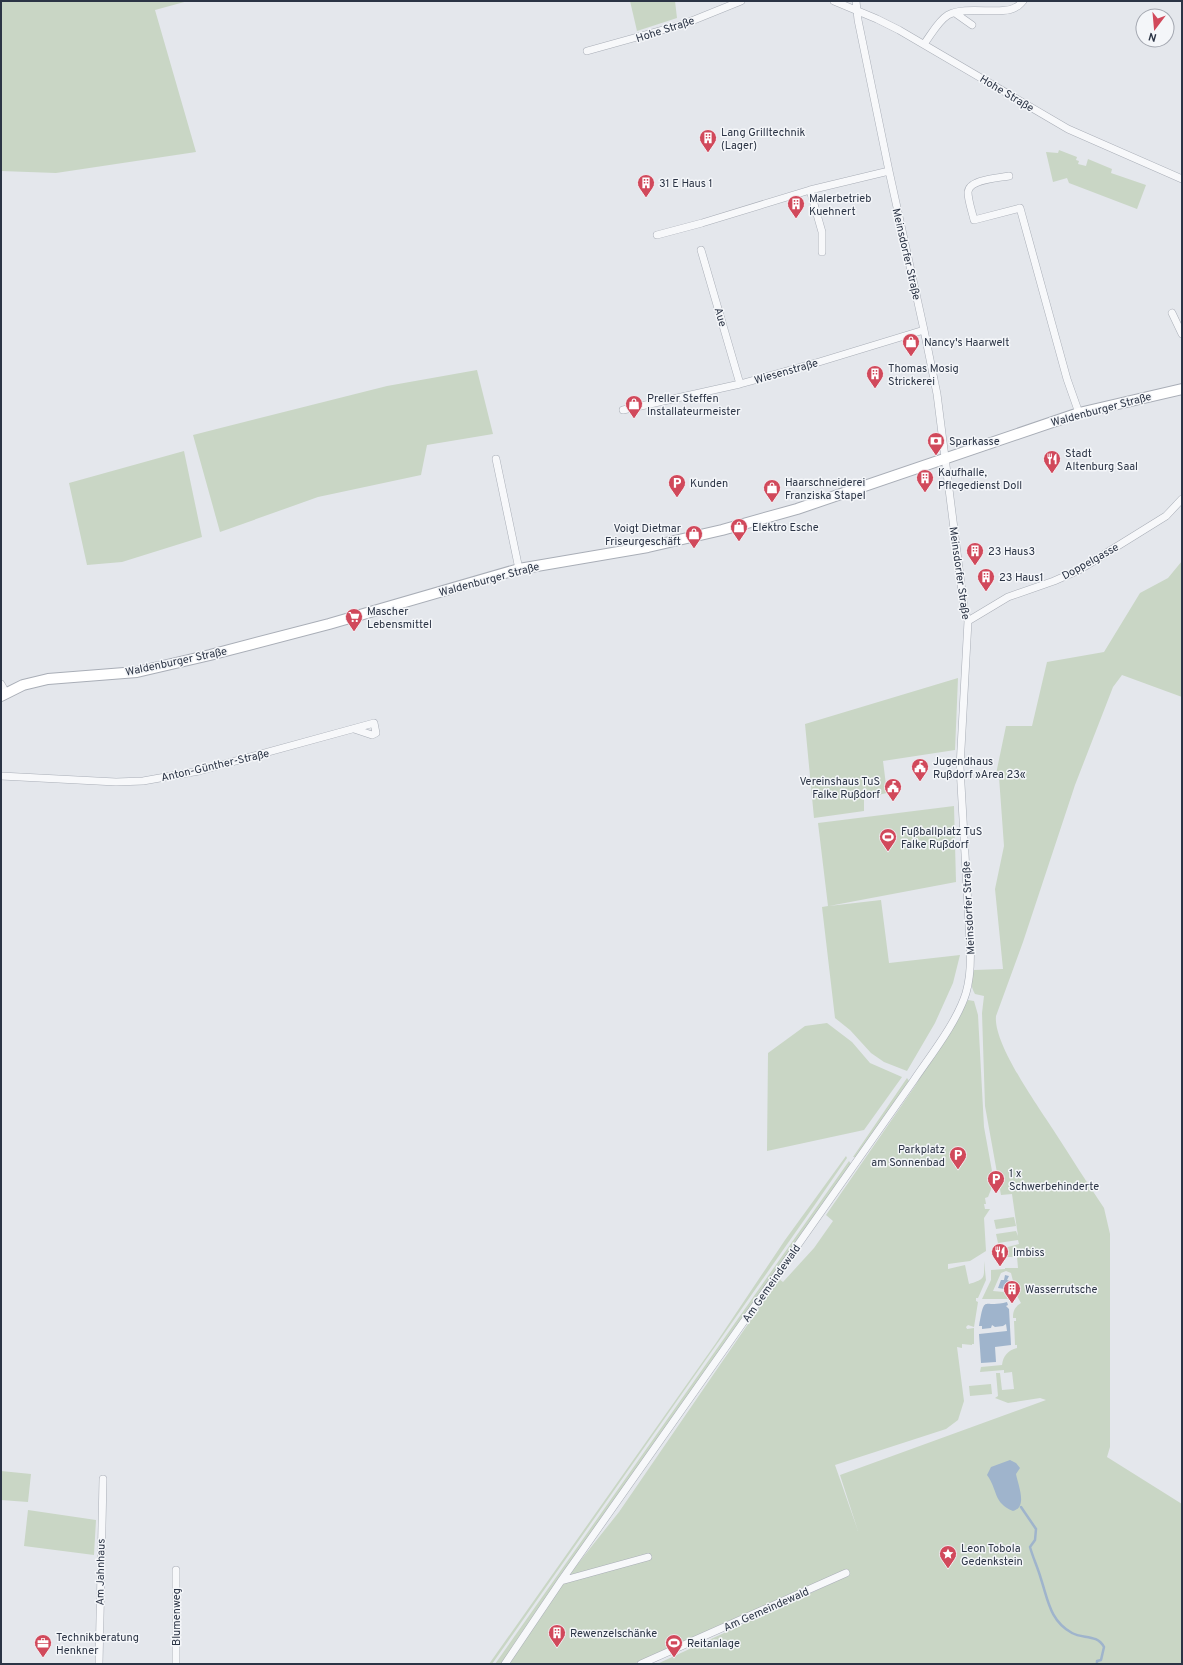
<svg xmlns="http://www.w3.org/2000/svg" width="1183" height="1665" font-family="Overpass,sans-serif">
<rect width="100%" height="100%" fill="#e4e7ec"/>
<!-- green -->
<path fill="#c9d6c5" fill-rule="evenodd" d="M1,1H188L155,10L196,152L56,173L1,171Z
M630,1H675L677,18L637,31Z
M1059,150L1077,157L1076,160L1079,161L1078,164L1086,166L1088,159L1112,169L1111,173L1146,185L1137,209L1069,183L1067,178L1053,182L1046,152L1058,153Z
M477,370L493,434L427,445L421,475L318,497L220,532L193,435L387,386Z
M184,451L202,537L122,562L87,565L69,483Z
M1182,561V697L1122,675L1113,687L1075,785L1023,942L996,1016C993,1044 1038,1106 1054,1131C1071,1157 1087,1183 1104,1208L1110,1234V1447L1107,1457L1182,1504V1664H657L852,1574L692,1642L662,1651L634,1664H509L564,1581L619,1512L779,1279L783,1282L814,1248L833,1221L826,1215L915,1086L968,1000L974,1001L978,1015L984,1127L994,1182L988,1197L985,1198L986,1204H984L985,1209H990L984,1218L986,1251L970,1261L948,1264V1269L965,1265L969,1284C986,1279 984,1278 984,1261L986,1280L978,1298H976V1301L978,1302L974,1327L968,1325L966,1327L967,1329L974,1328V1344H972V1345L962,1344V1348L957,1347L964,1401L958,1420L946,1429L835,1465L858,1531L840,1475L1046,1400L1040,1398L1008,1403L995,1398L998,1396L996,1373H1000L1002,1390L1014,1389L1012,1372L1004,1373V1370L980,1372L981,1367L1002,1365C1003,1356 1008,1350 1017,1348V1345H1015L1014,1321H1016V1318H1013C1013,1310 1015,1307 1021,1303L1017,1296L1012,1299H982L991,1280V1270L1005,1269V1268H1018L1017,1257H1004V1248L1019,1244L1018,1240L998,1243L996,1234L1016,1231L1018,1236L1012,1194L1001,1195L985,1106L982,1013L984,996L975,994C970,986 971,978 974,970L1003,969L995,889L1004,846L999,777L996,774L1006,726H1032L1047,662L1104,652L1140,593L1168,578ZM1006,1271L1011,1273L1013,1281H1015L1017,1287H1014L1015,1293L993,1291L1001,1273Z
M958,678L955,750L883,761L887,793L864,798V811L814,818L805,724Z
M954,806L956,882L829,906L881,900L889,963L960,955L953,983L935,1023L907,1071L884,1062L871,1053L850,1030L835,1018L822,907L828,906L818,823Z
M827,1023L852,1042L870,1063L902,1077L864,1130L767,1151L768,1053L805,1026Z
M907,1078L909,1081L856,1157H853Z
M846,1156L847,1158L814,1206L492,1664H489L716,1343L785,1240Z
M849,1161L851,1164L838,1183L501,1664H495Z
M1014,1217L1016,1226L996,1229L994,1220Z
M991,1384L992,1394L970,1396L969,1386Z
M1,1471L31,1474L28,1502L1,1500Z
M28,1510L96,1520L94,1555L24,1546Z"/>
<!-- water -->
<path fill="#9fb4cc" d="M1005,1275L1009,1276L1007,1280L1010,1281L1011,1290L998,1288L1001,1280H1004Z
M1007,1302L1008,1305L1006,1306L1009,1309L1011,1345L995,1347L996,1362L981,1363L979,1334L1007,1331L1006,1324L1003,1326L995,1327L992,1325L991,1328L982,1329V1326H979C985,1292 983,1309 1007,1302Z
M1010,1460L1016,1463L1020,1468L1016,1474C1018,1485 1028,1507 1013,1511C993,1503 998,1490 987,1475L991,1467Z"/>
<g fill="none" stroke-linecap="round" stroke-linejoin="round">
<!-- stream -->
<path stroke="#9fb4cc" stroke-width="2.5" d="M1021,1507L1036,1529L1035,1540L1030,1547C1033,1558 1038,1568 1041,1579C1048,1600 1050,1621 1072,1633C1083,1639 1097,1634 1104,1647L1101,1660L1097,1661V1664"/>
<defs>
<path id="street" d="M834,1L877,19L899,30L1068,129L1182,179
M955,13L972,25
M924,44C931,35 938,21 948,15C966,5 1003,16 1016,7C1019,6 1021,3 1023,1
M587,51L684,24L741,1
M1009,176C999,178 969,179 968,192C968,201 972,211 974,220L1020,208L1067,379L1079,413
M810,190L822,232V252
M657,235L702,223L810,190L889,171
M701,250L740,384
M1172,313L1182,334
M623,410L740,384L819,362L924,330
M496,459L519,569
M968,621L1008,597L1054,581L1079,570L1166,516L1182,499
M1,684L6,693
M1,776L116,782L143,781L199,771L374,723L376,733L372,735L354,729
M561,1581L648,1557
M99,1664L103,1479
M176,1664V1570
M505,1664L561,1581L914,1080C931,1055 957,1022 966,993C971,976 971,958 970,941L960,767L968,621L964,608L937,394L924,330L889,171L858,20L856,1
M641,1664L846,1573"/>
<path id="secondary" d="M1,696L23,685L48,679L137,672L210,655L329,624L519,569L648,547L722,530L797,509L1079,413L1182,389"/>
</defs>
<!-- street casing -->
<use href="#street" stroke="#a9aeb7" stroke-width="8"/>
<!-- secondary casing -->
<use href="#secondary" stroke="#a9aeb7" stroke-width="12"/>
<!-- street -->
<use href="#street" stroke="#f7f8fa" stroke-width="7"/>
<!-- secondary -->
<use href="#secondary" stroke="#fff" stroke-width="10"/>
</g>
<!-- icons -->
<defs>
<symbol id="building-pin" viewBox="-11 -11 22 30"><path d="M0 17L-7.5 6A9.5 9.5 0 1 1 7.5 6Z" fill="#d1495b" stroke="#f4f6f9"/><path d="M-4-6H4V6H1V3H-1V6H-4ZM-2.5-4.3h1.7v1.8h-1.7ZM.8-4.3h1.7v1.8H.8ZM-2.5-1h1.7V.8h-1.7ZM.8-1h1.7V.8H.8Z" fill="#fff"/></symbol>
<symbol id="shop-pin" viewBox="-11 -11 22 30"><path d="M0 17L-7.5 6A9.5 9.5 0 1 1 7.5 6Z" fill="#d1495b" stroke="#f4f6f9"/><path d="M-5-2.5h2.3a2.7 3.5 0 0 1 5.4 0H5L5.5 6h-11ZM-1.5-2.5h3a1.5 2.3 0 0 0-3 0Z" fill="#fff"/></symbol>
<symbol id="bank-pin" viewBox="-11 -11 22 30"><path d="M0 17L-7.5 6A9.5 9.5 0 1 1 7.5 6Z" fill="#d1495b" stroke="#f4f6f9"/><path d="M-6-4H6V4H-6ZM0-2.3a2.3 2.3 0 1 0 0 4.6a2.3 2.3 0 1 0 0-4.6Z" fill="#fff"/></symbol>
<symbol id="restaurant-pin" viewBox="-11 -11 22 30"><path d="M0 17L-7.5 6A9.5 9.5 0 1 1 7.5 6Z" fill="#d1495b" stroke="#f4f6f9"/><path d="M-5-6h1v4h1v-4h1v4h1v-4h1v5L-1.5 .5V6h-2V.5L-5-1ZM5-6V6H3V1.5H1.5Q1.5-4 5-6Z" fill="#fff"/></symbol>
<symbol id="parking-pin" viewBox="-11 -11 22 30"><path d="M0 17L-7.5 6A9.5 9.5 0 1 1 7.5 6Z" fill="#d1495b" stroke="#f4f6f9"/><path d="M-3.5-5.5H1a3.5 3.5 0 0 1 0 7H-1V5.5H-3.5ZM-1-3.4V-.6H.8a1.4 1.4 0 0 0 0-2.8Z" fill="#fff"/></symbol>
<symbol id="supermarket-pin" viewBox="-11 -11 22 30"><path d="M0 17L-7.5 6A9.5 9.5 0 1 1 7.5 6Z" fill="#d1495b" stroke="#f4f6f9"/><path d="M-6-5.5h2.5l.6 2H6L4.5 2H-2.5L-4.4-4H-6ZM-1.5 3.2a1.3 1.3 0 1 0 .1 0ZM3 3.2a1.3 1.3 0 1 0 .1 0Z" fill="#fff"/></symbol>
<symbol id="civic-pin" viewBox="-11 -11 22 30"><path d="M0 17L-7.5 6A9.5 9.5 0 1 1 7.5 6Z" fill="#d1495b" stroke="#f4f6f9"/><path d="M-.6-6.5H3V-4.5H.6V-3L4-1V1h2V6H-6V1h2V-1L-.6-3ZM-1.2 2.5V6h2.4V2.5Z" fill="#fff"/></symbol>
<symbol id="stadium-pin" viewBox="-11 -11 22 30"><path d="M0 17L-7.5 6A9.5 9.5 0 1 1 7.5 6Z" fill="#d1495b" stroke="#f4f6f9"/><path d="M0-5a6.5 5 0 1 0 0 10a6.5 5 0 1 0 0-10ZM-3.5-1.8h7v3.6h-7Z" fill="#fff"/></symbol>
<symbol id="sight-pin" viewBox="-11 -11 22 30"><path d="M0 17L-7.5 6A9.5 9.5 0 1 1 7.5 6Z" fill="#d1495b" stroke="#f4f6f9"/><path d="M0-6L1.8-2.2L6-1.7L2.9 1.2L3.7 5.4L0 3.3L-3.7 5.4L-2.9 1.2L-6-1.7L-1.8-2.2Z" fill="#fff"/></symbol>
<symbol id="office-pin" viewBox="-11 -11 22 30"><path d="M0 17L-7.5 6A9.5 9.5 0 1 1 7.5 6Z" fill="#d1495b" stroke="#f4f6f9"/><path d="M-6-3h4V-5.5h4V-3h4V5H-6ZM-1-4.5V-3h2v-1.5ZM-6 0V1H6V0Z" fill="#fff"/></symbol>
</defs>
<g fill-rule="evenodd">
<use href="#building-pin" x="698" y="128" width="20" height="27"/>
<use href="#building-pin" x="636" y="173" width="20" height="27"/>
<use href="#building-pin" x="786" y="194" width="20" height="27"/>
<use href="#shop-pin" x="901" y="332" width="20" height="27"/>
<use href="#building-pin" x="865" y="364" width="20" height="27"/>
<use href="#shop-pin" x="624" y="394" width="20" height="27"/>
<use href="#bank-pin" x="926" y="431" width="20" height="27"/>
<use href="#restaurant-pin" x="1042" y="449" width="20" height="27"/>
<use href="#building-pin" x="915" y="468" width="20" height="27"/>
<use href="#parking-pin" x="667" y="473" width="20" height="27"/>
<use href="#shop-pin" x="762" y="478" width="20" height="27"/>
<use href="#shop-pin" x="729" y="517" width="20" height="27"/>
<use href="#shop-pin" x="684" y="524" width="20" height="27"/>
<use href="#building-pin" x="965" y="541" width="20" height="27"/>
<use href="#building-pin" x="976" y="567" width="20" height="27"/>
<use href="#supermarket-pin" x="344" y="607" width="20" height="27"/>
<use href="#civic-pin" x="910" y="757" width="20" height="27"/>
<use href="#civic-pin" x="883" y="777" width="20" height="27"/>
<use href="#stadium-pin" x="878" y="827" width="20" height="27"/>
<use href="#parking-pin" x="948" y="1145" width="20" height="27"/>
<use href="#parking-pin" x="986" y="1169" width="20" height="27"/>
<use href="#restaurant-pin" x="990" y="1242" width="20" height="27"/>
<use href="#building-pin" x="1002" y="1279" width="20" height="27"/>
<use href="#sight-pin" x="938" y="1544" width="20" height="27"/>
<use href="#building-pin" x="547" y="1623" width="20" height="27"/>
<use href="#office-pin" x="33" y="1633" width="20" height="27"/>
<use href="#stadium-pin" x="664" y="1633" width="20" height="27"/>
</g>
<g text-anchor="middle" stroke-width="3" stroke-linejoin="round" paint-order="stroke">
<!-- street labels -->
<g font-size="11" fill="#2b3445" stroke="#f4f6f9">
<text transform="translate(665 29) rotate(-18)" y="4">Hohe Straße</text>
<text transform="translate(1007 93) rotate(31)" y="4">Hohe Straße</text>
<text transform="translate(907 254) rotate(77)" y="4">Meinsdorfer Straße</text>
<text transform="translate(721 317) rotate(74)" y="4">Aue</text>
<text transform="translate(786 371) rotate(-16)" y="4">Wiesenstraße</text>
<text transform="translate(1101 409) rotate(-15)" y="4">Waldenburger Straße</text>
<text transform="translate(1090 561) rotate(-29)" y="4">Doppelgasse</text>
<text transform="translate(960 573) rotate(82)" y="4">Meinsdorfer Straße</text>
<text transform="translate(489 579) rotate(-15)" y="4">Waldenburger Straße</text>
<text transform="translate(176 661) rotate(-12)" y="4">Waldenburger Straße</text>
<text transform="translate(215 765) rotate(-13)" y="4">Anton-Günther-Straße</text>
<text transform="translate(968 908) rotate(-93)" y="4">Meinsdorfer Straße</text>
<text transform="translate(771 1283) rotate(-55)" y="4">Am Gemeindewald</text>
<text transform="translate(100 1572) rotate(-89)" y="4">Am Jahnhaus</text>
<text transform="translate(766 1609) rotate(-24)" y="4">Am Gemeindewald</text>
<text transform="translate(176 1617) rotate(-90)" y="4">Blumenweg</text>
</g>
<!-- poi labels -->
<g font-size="11" fill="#2b3445" stroke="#f4f6f9" text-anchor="start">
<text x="721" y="136">Lang Grilltechnik<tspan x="721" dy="13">(Lager)</tspan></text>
<text x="659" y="187">31 E Haus 1</text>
<text x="809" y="202">Malerbetrieb<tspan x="809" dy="13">Kuehnert</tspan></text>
<text x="924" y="346">Nancy's Haarwelt</text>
<text x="888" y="372">Thomas Mosig<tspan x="888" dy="13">Strickerei</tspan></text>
<text x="647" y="402">Preller Steffen<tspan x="647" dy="13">Installateurmeister</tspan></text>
<text x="949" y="445">Sparkasse</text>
<text x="1065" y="457">Stadt<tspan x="1065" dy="13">Altenburg Saal</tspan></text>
<text x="938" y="476">Kaufhalle,<tspan x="938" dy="13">Pflegedienst Doll</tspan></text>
<text x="785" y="486">Haarschneiderei<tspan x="785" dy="13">Franziska Stapel</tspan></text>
<text x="690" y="487">Kunden</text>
<text x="752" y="531">Elektro Esche</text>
<text x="681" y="532" text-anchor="end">Voigt Dietmar<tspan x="681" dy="13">Friseurgeschäft</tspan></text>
<text x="988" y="555">23 Haus3</text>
<text x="999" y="581">23 Haus1</text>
<text x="367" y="615">Mascher<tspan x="367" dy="13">Lebensmittel</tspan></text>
<text x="933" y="765">Jugendhaus<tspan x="933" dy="13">Rußdorf »Area 23«</tspan></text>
<text x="880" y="785" text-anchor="end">Vereinshaus TuS<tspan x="880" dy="13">Falke Rußdorf</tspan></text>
<text x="901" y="835">Fußballplatz TuS<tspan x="901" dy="13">Falke Rußdorf</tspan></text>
<text x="945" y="1153" text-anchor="end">Parkplatz<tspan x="945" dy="13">am Sonnenbad</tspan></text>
<text x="1009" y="1177">1 x<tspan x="1009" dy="13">Schwerbehinderte</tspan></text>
<text x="1013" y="1256">Imbiss</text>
<text x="1025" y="1293">Wasserrutsche</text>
<text x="961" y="1552">Leon Tobola<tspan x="961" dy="13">Gedenkstein</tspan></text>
<text x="570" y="1637">Rewenzelschänke</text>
<text x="56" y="1641">Technikberatung<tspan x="56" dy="13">Henkner</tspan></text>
<text x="687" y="1647">Reitanlage</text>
</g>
</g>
<!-- border -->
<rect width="1183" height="1665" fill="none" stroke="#2b3445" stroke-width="4"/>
<!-- north arrow -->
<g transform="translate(1155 28) rotate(196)"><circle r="19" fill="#f4f6f9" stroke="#a4a8b1"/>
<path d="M0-3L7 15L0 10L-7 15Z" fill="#d1495b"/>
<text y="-6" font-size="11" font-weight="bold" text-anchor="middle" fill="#2b3445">N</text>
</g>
</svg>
